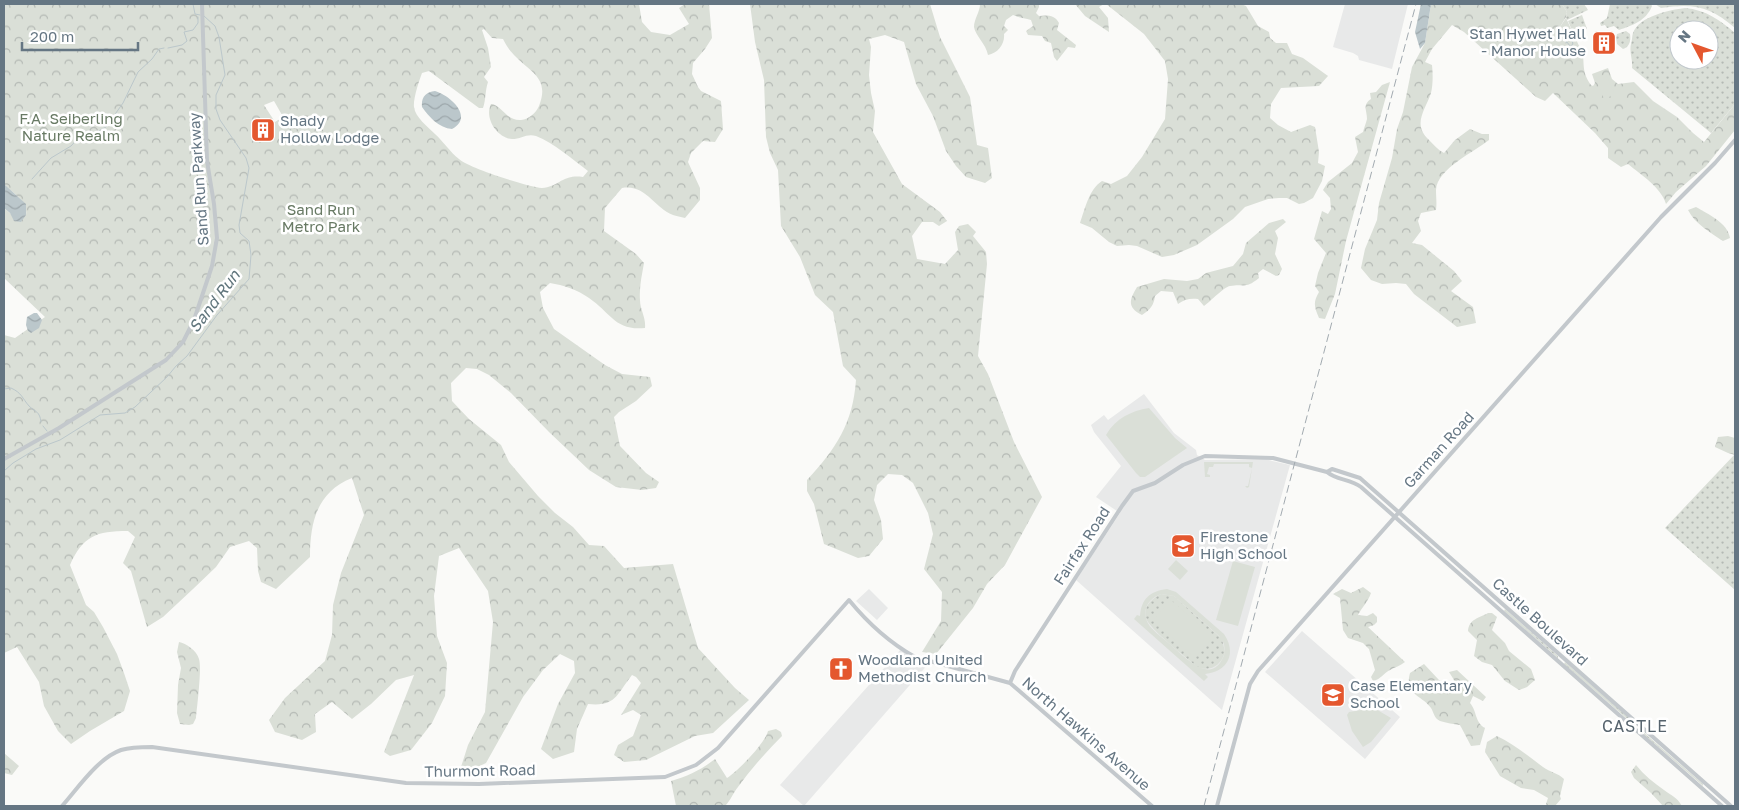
<svg xmlns="http://www.w3.org/2000/svg" width="1739" height="810" font-family="'Golos Text',sans-serif">
<defs>
<pattern id="grass-dots" width="8" height="8" patternUnits="userSpaceOnUse" patternTransform="scale(1.25)"><rect width="8" height="8" fill="#dadfd7"/><path d="M2 2h.1M6 6h.1" fill="none" stroke="#b4b9b4" stroke-width="1.8" stroke-linecap="round"/></pattern>
<pattern id="forest-crowns" width="20" height="18" patternUnits="userSpaceOnUse" patternTransform="scale(1.25)"><rect width="20" height="18" fill="#dadfd7"/><path d="M2 6a3 3 0 1 1 6 0M12 15a3 3 0 1 1 6 0" fill="none" stroke="#b4b9b4"/></pattern>
<pattern id="water-waves" width="16" height="10" patternUnits="userSpaceOnUse" patternTransform="scale(1.25)"><rect width="16" height="10" fill="#bbc7cb"/><path d="M0 5q4-4 8 0t8 0" fill="none" stroke="#9ca6aa"/></pattern>
</defs>
<rect width="100%" height="100%" fill="#fafaf8"/>
<!-- built -->
<path fill="#e8e9e9" d="M1345,4H1408L1392,69L1359,60L1358,56L1353,53L1333,47Z
M1144,394L1174,433L1196,450L1197,455L1205,460L1264,459L1290,465L1222,710L1076,580L1120,513L1096,497L1121,466L1094,432L1091,425L1104,415L1108,420Z
M869,589L888,608L877,620L856,601Z
M1302,631L1400,717L1365,759L1265,672Z
M901,649L930,662L804,806L780,785Z"/>
<!-- grass -->
<path fill="url(#grass-dots)" fill-rule="evenodd" d="M1562,4H1584L1588,10L1567,20L1566,18L1567,12Z
M1610,4H1651L1652,6C1646,21 1633,25 1619,30L1614,26L1607,28L1605,25L1601,26L1600,23L1607,18Z
M1655,4H1735V28C1710,6 1693,3 1661,8Z
M1685,8C1706,10 1720,20 1735,33V104L1711,133L1632,68C1633,60 1629,52 1631,44C1632,41 1632,36 1633,33C1639,16 1670,10 1685,8ZM1679,30H1709V60H1679Z
M1582,15L1587,29L1574,35L1568,21Z
M1626,31L1630,34C1631,40 1630,47 1623,49L1617,44L1616,38L1617,34Z
M1735,454V590L1665,528Z
M1161,594L1174,596L1222,639L1225,652C1221,666 1210,672 1197,667C1187,658 1149,629 1146,618C1143,607 1151,599 1161,594Z
M1505,609L1558,656V658L1504,611Z
M1565,662L1634,722V725L1564,664Z
M1641,730L1703,784V786L1640,731Z"/>
<!-- forest -->
<path fill="url(#forest-crowns)" fill-rule="evenodd" d="M4,4H639L642,22L651,32L670,35L689,24L679,8L685,4H709L712,38L705,49L693,63L692,74L698,87L701,91L721,101L723,129L715,142L703,141L691,153L688,162L700,188V200L685,218C681,217 676,216 673,215C653,207 646,184 622,188L605,208L604,231L636,254L644,263C642,275 639,287 640,300C640,310 646,317 645,328C615,331 611,313 589,298C578,290 563,285 550,283L540,292L543,308L554,329L605,365L622,374L650,377L652,386L636,401L619,412L614,417L620,446L646,473L659,482L656,488L642,490L616,487L589,470L549,432L511,393L489,375L477,369L466,368L451,383L452,401L469,419L501,445L509,462L538,496L555,513L573,527L589,545L604,546L624,568L673,564L698,648L735,688L749,700L713,733L695,736L646,760L624,762L614,755L618,745L633,736L641,715L633,710L621,715L641,683L636,677L632,675C617,694 616,707 588,704L577,729L574,752L553,759L541,749L558,704L575,673L574,661L560,654L543,670L523,697L486,763L469,771L461,767L468,745L485,712L493,622L488,591L459,548L439,556L434,596L437,636L447,663L445,696L432,723L411,750L390,756L384,752L414,675L396,680L371,704L352,719L332,702L315,714L316,732L302,740L275,732L269,720L285,698L325,661L332,635L333,605L341,573L364,515L352,478C317,492 310,522 310,557L276,589L261,582L258,571L257,548L249,541L230,547L216,567L193,589L163,617L147,627L131,571L123,563L135,537L128,531C96,531 83,536 70,565L86,605L94,612L103,627L117,654L124,673L130,691L124,711L90,731L71,744L58,731L44,706L39,682L17,647L4,653V335L15,338L45,317L4,278V208L11,214L26,215C28,200 13,194 4,184ZM484,29L492,38L503,39C506,45 510,51 514,55C531,73 550,78 539,106C536,113 529,119 521,120C506,121 502,105 491,104C484,118 497,138 512,139C521,139 527,133 536,136C554,143 572,159 588,171L583,177C562,174 559,187 542,188C526,186 471,169 459,159C450,152 443,141 435,134C428,127 415,117 414,107C413,99 419,81 422,73L429,71L479,108H483C486,99 485,91 488,82L484,77L491,67L488,48L482,30ZM274,101L282,115L280,119L275,122L264,105Z
M750,4H930L940,37L970,97L977,145L988,148L992,178L985,183L966,177L956,166L946,151L933,116L916,84L904,42L885,35L869,39L871,47L869,75L871,93L875,111L873,132L902,184L940,212L947,221L939,226L933,222H922L912,236L917,259L945,264L958,250L955,232L959,226L968,224L976,232L973,236L986,252L987,264L978,356L988,374L1014,442L1042,497L1005,565L987,584L973,608L936,654L922,652L941,621L942,592L924,569L933,534L928,513L913,483L902,475L888,474L877,485L874,500L881,520L883,539L869,556L858,558L824,544L814,504L807,491V480C836,449 853,423 856,380L843,366L833,312L815,295L800,257L781,226L778,170L770,153L766,137L764,80L755,42Z
M980,4H1039V7L1036,13L1039,16C1047,15 1055,15 1059,23L1057,30L1076,45L1075,48L1068,47L1057,61L1054,57L1051,43L1045,41L1042,36L1028,35L1026,31L1033,26L1031,20C1025,18 1020,18 1013,15L1006,20L1004,26L1008,30L1004,34C1005,44 998,53 988,55C986,44 975,35 974,27C974,19 980,12 980,4Z
M1075,4H1104L1099,7L1108,18L1109,32L1085,16Z
M1106,4H1241L1246,6L1258,26L1269,32L1270,38L1276,43H1287L1292,54L1303,58L1328,76L1319,86L1281,88L1271,104L1270,118L1278,125L1291,132L1310,125L1315,127L1319,152L1318,163L1325,166L1322,181L1313,198L1304,203L1299,204L1287,198H1279L1268,199L1245,207L1233,219L1197,245L1174,255L1162,257L1137,246L1129,245L1117,246L1109,242L1092,228L1080,223C1085,209 1089,189 1102,181L1111,184L1127,176L1142,157L1165,119L1168,79L1165,61L1144,34Z
M1431,4H1562L1567,12L1566,17L1554,37L1571,52L1580,48C1587,59 1579,69 1591,85L1593,86L1595,83L1592,74L1608,68L1612,79L1618,84L1634,82L1653,101L1677,117L1693,133L1704,142L1735,104V130L1706,166L1676,192L1666,204C1661,187 1641,175 1628,164L1621,167L1608,158V148L1595,133L1553,93L1545,101L1536,97L1464,32L1452,25L1432,49L1425,62L1432,65C1433,74 1433,85 1431,93C1425,111 1412,124 1429,140C1434,145 1438,150 1444,153L1455,140L1470,129L1482,134H1489V140C1474,152 1437,169 1436,190C1436,197 1437,203 1436,210L1421,213L1418,221L1421,231L1412,243L1422,245L1454,271L1462,281L1451,291L1473,307L1476,323L1457,327L1414,294L1406,284L1396,283L1382,284L1371,280L1361,268L1365,249L1377,220L1379,203L1392,158L1397,129L1403,112L1412,67L1425,43Z
M1390,82L1346,241L1335,294L1325,319L1319,318C1314,307 1313,302 1319,292L1315,286L1318,273L1326,253L1314,239L1322,211L1328,214L1331,209L1330,198L1323,190L1328,182L1352,163L1358,152L1355,137L1363,132C1364,128 1366,123 1367,119C1367,110 1362,105 1371,99L1370,93L1376,92L1382,85Z
M1696,207C1708,214 1728,223 1730,238L1723,241C1711,233 1695,224 1688,210Z
M1283,219L1286,222L1275,231L1278,238L1275,254L1282,269L1279,275L1276,276L1263,269L1258,273L1259,278C1244,290 1245,283 1230,286C1224,287 1211,301 1204,306L1198,299C1191,298 1184,299 1178,304L1173,292L1161,291L1155,296C1154,305 1150,310 1142,315C1126,307 1130,299 1137,287L1164,279L1187,281L1198,279L1206,273L1233,266L1243,254L1246,243L1269,223Z
M1728,436L1735,438V455L1728,453L1715,447L1718,437Z
M1363,587L1371,593C1368,602 1362,607 1358,615L1367,616L1373,613L1377,617V622L1374,625L1368,627L1405,662C1400,666 1395,667 1390,670C1384,673 1380,680 1373,681L1371,677L1375,670L1369,649L1363,643L1348,638L1343,630L1340,598L1333,594L1342,589L1351,593Z
M1488,613H1492L1497,617L1492,630L1505,643L1509,651L1531,669L1535,680L1527,687L1519,690L1505,681L1492,665L1482,662L1474,656L1477,640L1468,631C1469,619 1479,618 1488,613Z
M179,642C186,643 197,651 199,659C202,668 197,707 196,718L193,724L189,725L180,724L177,713L178,685L181,668L177,652Z
M1424,664L1439,680L1449,686L1453,685L1454,680L1449,672L1457,670L1486,697L1483,701L1473,696L1470,703C1477,711 1475,723 1485,728L1480,745L1471,746L1460,725C1454,724 1446,723 1440,721C1434,718 1434,713 1431,708C1422,695 1404,695 1410,673Z
M776,729L781,732L782,736C766,752 751,769 738,787C733,793 731,800 725,806H676L671,781C688,776 701,770 715,759L727,778C737,772 766,742 768,731Z
M1497,736C1514,744 1528,756 1543,767C1550,772 1558,773 1564,779L1560,796L1561,799L1555,806H1547L1546,804L1548,798L1534,790L1521,788L1500,776L1485,752L1487,742Z
M4,753L19,766L12,775L4,773Z
M1636,765C1644,775 1654,783 1664,790C1673,797 1676,796 1682,806H1663L1651,793L1634,778L1631,772Z"/>
<!-- garden -->
<path fill="#dadfd7" fill-rule="evenodd" d="M1566,18L1580,48L1571,52L1561,46L1554,36Z
M1606,74L1614,93L1608,98L1607,96L1603,97L1600,89H1598L1599,86L1596,78Z
M1149,408L1175,438L1187,448L1145,477H1140L1136,473L1106,435C1116,418 1131,411 1149,408Z
M1204,462H1253L1249,487L1247,488L1245,486H1248L1252,468L1249,467V464H1214L1213,467H1209L1207,474L1210,475V477H1205Z
M1176,560L1188,571L1180,580L1168,569Z
M1233,561L1255,567L1238,626L1216,620Z
M1167,589L1176,592L1224,634C1237,653 1228,672 1205,674L1208,677L1204,681L1134,619L1137,615L1140,616C1141,599 1150,591 1167,589ZM1161,594L1174,596L1219,636L1224,644L1225,652C1214,688 1187,659 1172,646C1164,638 1148,629 1146,618C1143,606 1151,598 1161,594Z
M1171,600L1213,637L1195,658L1153,620Z
M1374,708L1391,718L1371,742L1363,747L1352,731L1347,715L1349,712Z"/>
<!-- water -->
<path fill="url(#water-waves)" d="M1421,4H1431L1425,43L1420,49L1415,32Z
M435,91C451,96 474,117 452,129C439,128 429,117 422,107C421,97 426,92 435,91Z
M4,184L26,204V215L21,222L14,221L10,213L4,208Z
M34,313H37L42,320L39,328L31,333L28,331L26,325L27,317Z"/>
<g fill="none" stroke-linecap="round" stroke-linejoin="round">
<!-- stream -->
<path stroke="#bbc7cb" stroke-width="1" d="M193,4L195,14L200,15
M1566,43L1568,38L1564,29L1571,33L1570,39L1573,43L1571,47L1566,41
M168,48L182,45L187,41L184,32L193,30L198,23V17
M32,179L51,158L71,146L82,134L95,133L106,127L123,103L138,72L152,59L159,49L164,48
M4,389L11,388C22,393 22,398 29,406C35,412 40,411 41,422
M43,426L47,431
M4,471L13,463L36,449L60,440L100,415L125,413L135,407L167,377L176,366L187,356L217,315L249,279L251,255L249,241L240,233L239,225L249,168L246,158L220,120L216,109V95L225,75L219,37L215,26L204,16"/>
<!-- tertiary -->
<path stroke="#c3c8cc" stroke-width="4" d="M4,459L59,428L166,360L183,342L194,320L212,266L217,238L214,204L207,161L202,4
M1327,472L1332,469L1360,478L1731,806
M1010,683L1015,671L1122,506L1133,491L1155,483L1183,465L1205,456L1273,458L1327,472C1336,480 1351,479 1361,487L1722,806
M62,806C78,788 98,758 121,750C131,747 142,747 152,747L406,783L479,784L665,777L696,765L718,748L849,600C867,622 890,643 915,657L1010,683L1152,806
M1217,806L1250,684L1258,671L1661,217L1715,163L1735,140"/>
<!-- rail -->
<path stroke="#a2aab0" stroke-width="1" stroke-dasharray="8 4" stroke-linecap="butt" d="M1204,806L1416,4"/>
</g>
<!-- icons -->
<defs>
<symbol id="building-square" viewBox="-11 -11 22 22"><rect x="-9" y="-9" width="18" height="18" rx="4" fill="#e4572e" stroke="#fff"/><path d="M-4-6H4V6H1V3H-1V6H-4ZM-2.5-4.3h1.7v1.8h-1.7ZM.8-4.3h1.7v1.8H.8ZM-2.5-1h1.7V.8h-1.7ZM.8-1h1.7V.8H.8Z" fill="#fff"/></symbol>
<symbol id="school-square" viewBox="-11 -11 22 22"><rect x="-9" y="-9" width="18" height="18" rx="4" fill="#e4572e" stroke="#fff"/><path d="M0-5L7-2L0 1L-7-2ZM-4 1L0 2.5L4 1V4Q0 6-4 4Z" fill="#fff"/></symbol>
<symbol id="church-square" viewBox="-11 -11 22 22"><rect x="-9" y="-9" width="18" height="18" rx="4" fill="#e4572e" stroke="#fff"/><path d="M-1.2-6h2.4v3.5h3.3v2.4h-3.3V6h-2.4V-.1h-3.3v-2.4h3.3Z" fill="#fff"/></symbol>
</defs>
<g fill-rule="evenodd">
<use href="#building-square" x="1590" y="29" width="28" height="28"/>
<use href="#building-square" x="249" y="116" width="28" height="28"/>
<use href="#school-square" x="1169" y="532" width="28" height="28"/>
<use href="#church-square" x="827" y="655" width="28" height="28"/>
<use href="#school-square" x="1319" y="681" width="28" height="28"/>
</g>
<g text-anchor="middle" stroke-width="5" stroke-linejoin="round" paint-order="stroke">
<!-- poi labels -->
<g font-size="15" fill="#657683" stroke="#fff" text-anchor="start">
<text x="1586" y="39" text-anchor="end">Stan Hywet Hall<tspan x="1586" dy="17">- Manor House</tspan></text>
<text x="280" y="126">Shady<tspan x="280" dy="17">Hollow Lodge</tspan></text>
<text x="1200" y="542">Firestone<tspan x="1200" dy="17">High School</tspan></text>
<text x="858" y="665">Woodland United<tspan x="858" dy="17">Methodist Church</tspan></text>
<text x="1350" y="691">Case Elementary<tspan x="1350" dy="17">School</tspan></text>
</g>
<!-- park labels -->
<g font-size="15" fill="#687a64" stroke="#fff">
<text x="71" y="124">F.A. Seiberling<tspan x="71" dy="17">Nature Realm</tspan></text>
<text x="321" y="215">Sand Run<tspan x="321" dy="17">Metro Park</tspan></text>
</g>
<!-- street labels -->
<g font-size="15" fill="#657683" stroke="#fff">
<text transform="translate(199 179) rotate(-94)" y="5">Sand Run Parkway</text>
<text transform="translate(1439 450) rotate(-48)" y="5">Garman Road</text>
<text transform="translate(1082 546) rotate(-57)" y="5">Fairfax Road</text>
<text transform="translate(1540 622) rotate(42)" y="5">Castle Boulevard</text>
<text transform="translate(1086 734) rotate(41)" y="5">North Hawkins Avenue</text>
<text transform="translate(480 771) rotate(-1)" y="5">Thurmont Road</text>
</g>
<!-- water labels -->
<g font-size="16" font-style="italic" fill="#60757c" stroke="#fff">
<text transform="translate(214 301) rotate(-53)" y="6">Sand Run</text>
</g>
<!-- neighbourhood labels -->
<g font-size="16" letter-spacing="1" fill="#57646e" stroke="#fff">
<text x="1635" y="732">CASTLE</text>
</g>
</g>
<!-- border -->
<rect width="1739" height="810" fill="none" stroke="#657683" stroke-width="10"/>
<!-- north arrow -->
<g transform="translate(1694 45) rotate(311)"><circle r="24" fill="#ffffff" stroke="#c1c8cd"/>
<path d="M0-4L9 19L0 12L-9 19Z" fill="#e4572e"/>
<text y="-8" font-size="14" font-weight="bold" text-anchor="middle" fill="#657683">N</text>
</g>
<!-- scale -->
<path d="M22 42v8h116v-8" fill="none" stroke="#657683" stroke-width="2.5"/>
<text x="30" y="42" font-size="15" fill="#657683" stroke="#ffffff" stroke-width="4" paint-order="stroke">200 m</text>
</svg>
